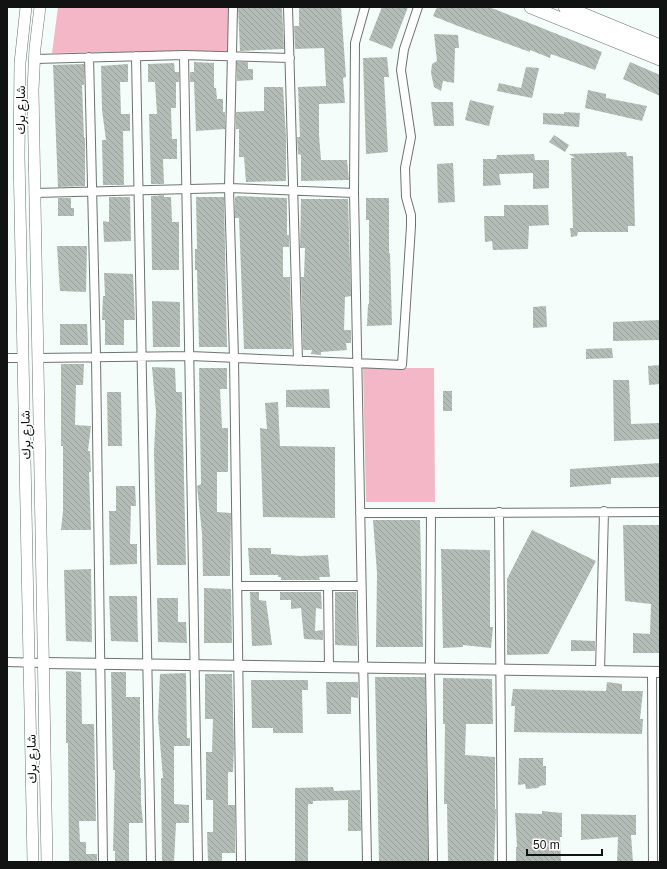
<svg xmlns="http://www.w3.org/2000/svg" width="667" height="869" font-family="Helvetica,Vazirmatn,sans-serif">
<defs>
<pattern id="building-back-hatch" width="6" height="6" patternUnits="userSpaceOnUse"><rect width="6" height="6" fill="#b4bcb8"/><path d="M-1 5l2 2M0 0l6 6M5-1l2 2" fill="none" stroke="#9aa19d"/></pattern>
</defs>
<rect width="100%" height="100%" fill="#f4fdf9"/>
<!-- garden -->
<path fill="#f4b7c8" d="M58,7H228V51L52,53Z
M363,368H434L435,502H366Z"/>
<!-- building -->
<path fill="url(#building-back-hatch)" d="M238,7H282L284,49L240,51Z
M299,7H341L346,77L343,78L345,103L319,104V135L321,160H347L349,180L301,181V155L298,154L297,137H300L298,87L326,86L324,48L295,49L294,26H299Z
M382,7H408L392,49L369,40Z
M437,7H489L602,52L595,70L551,54L550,58L530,50V52L458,26L433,16Z
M434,34L458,35L459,48H455L454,83L443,81L441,91L434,87L431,73L432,64L437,61Z
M387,57L389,77H384L388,152L366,154L363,58Z
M194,62L214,63V88H216L217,99H223V112H225V129L196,131L194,82H190V72H194Z
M237,62H248V69H253V80L237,81Z
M630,62L660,75V96L623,79Z
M174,63L175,72H179V82H176V108H171L172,139H177V159H163L164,184H151L149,114H157L155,82H148V64Z
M84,64V85H82L84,138H85V186L58,187L53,65Z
M128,64V82H120L121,114H130V131H123L124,185H103L102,140H106L102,110L101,66Z
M526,67L539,68L532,98L497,91L499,83L521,88Z
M264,87H283L286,137V181L246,182L244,157H239V129H236V112L264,111Z
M588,90L606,94V98L647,106L642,121L585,108Z
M470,100L494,106L489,126L465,120Z
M431,102H453L454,126H434Z
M564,112L580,113L579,127L543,124V113L564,114Z
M554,135L569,145L565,152L549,142Z
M626,152L627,156H633L635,226H628V232H578L577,236L571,237L570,228H573L571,158H575L569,154Z
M534,154L535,160H549V188L533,189V173L499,174L501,185L483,186V159H496L497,155Z
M453,163L455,202L438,203L437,164Z
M164,195V197H171L172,222H179V270H152L151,196Z
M238,196L287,198V235H289V247H283V277H290L292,349H244L239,218H235V197Z
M109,197H130L131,241L104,242L103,221L109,222Z
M196,197H224L227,347H199L197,270H195V249H197Z
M58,198H71V208H74V216H58Z
M366,198H389V253H390L392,325L367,326L368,304H369V220H366Z
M301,199H348L351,296L345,297L344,330H351V343H346L347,350L321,352V355L311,354L312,350H304L303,349L301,277H304L305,248H300Z
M504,205H548L549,225L529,226L528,249L493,250L492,241L485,242L484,216H504Z
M57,246H87L86,292L60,291Z
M104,273L133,274L135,320H124V345H105V320H102L103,296H105Z
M152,301L180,302V347H153Z
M546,306L547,327L533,328V307Z
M660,320V340L613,341V322Z
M60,324H87L88,345H60Z
M612,348L613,358L586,359V349Z
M61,364H84L83,385H76L75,425L91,426L88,451H90L91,472H89L91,530H61L63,511V446H61Z
M660,365V384L649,385L648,366Z
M152,367L175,368L176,392H182L186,565H157L154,452L156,412Z
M199,368H227V389H220L222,428H228V472H217V512L231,513L230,576H203L202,533L197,486L201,484Z
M613,380H629L631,424L660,423V439L614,441Z
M329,389L330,408L286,407V390Z
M443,391H452V411H443Z
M107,392H121L122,446H108Z
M278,402L280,446L335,447V518L263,517L260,428L267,429L265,403Z
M660,463V477L611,478V484L570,487V469Z
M116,486H135L136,506H131L130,544H137V564L110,565L109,511H116Z
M373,520H420L423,647H376L377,573Z
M623,525H660V653H633V633L650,634L651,604L625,601Z
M532,530L596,561L548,654L507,655V579Z
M248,548H271V554L300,556L328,555L330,577H319L320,580H281V577H278V575H250Z
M441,549L490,550V627H493L491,648L463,645V647L443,648Z
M91,569L92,642L66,641L64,570Z
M204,588L231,589L232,643H204Z
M250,592H259V600L266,601L272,645L252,646Z
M280,592H321L322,609L316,608L315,631L323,630V640L304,639L301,608L291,609V600H280Z
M335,592H356L357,646L335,645Z
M109,596H137L138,642L111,641Z
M157,598H178V622H186L187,643L158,642Z
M571,640L595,641V651H571Z
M66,671L81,672L82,724H94L96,821H79L80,842H86V854H97V862H69L68,743H66Z
M111,672H126V697H140V778H141V803L143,823H129V862H115V851H113L115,770H113Z
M186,673L187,738H190V746H174V804L189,805V823H176L174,862H162L161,778H163L158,719L160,674Z
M205,674H232L234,748L233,772H228V805H235V853H222V862H208L207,832H213V800H206V752H212L213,719H205Z
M375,677H425L428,862H379Z
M443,678L492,679L493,724H466L465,755L495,757V809H496L494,862H448L447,804H444L445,724H443Z
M251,680H308V690H302L303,733H273V728H252Z
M326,682H358V698L351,697V714H327Z
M607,682L622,684V691H643L640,719H643L642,734L514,732L515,706H511L513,689L606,691Z
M519,758H543V766H546V785L540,786L538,788L526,789L525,784L518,785Z
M333,787L334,791L360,790L361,831H348V800L313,801V804H308V862H295V788Z
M542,811L562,813V837H560L561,862H516V847H517L515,813L542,814Z
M581,814L636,815V835H631L633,862H617L618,837L581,840Z"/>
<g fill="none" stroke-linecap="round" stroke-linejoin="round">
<defs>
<path id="minor" d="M233,7L229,188L234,358L241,862
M288,7L298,361
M365,7L355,43L354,193L367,862
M184,55L198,862
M136,56L151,862
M89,57L96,357L103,862
M35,59L184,55L290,58
M35,193L229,188L354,193
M7,358H22
M37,358L190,356L402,365L411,226V215L406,197L405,168L411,137L401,70L404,49L418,7
M499,512L502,862
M360,513H431L430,669L433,862
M431,513L660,512
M237,586H361
M328,586L329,667
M7,662L43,663
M600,671L604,511
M652,672L653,862"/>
<path id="tertiary" d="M43,663L660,672"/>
<path id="secondary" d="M26,7L20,63L19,156L33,862
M40,7L35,48L33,90L47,862"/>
<path id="trunk" d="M531,7L660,59
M565,7L660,46"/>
</defs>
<!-- minor casing -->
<use href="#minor" stroke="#6d7470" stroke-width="10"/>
<!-- tertiary casing -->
<use href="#tertiary" stroke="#6d7470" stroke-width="12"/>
<!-- secondary casing -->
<use href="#secondary" stroke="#6d7470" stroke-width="12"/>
<!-- trunk casing -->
<use href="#trunk" stroke="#6d7470" stroke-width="14"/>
<!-- minor -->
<use href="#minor" stroke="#fff" stroke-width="8"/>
<!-- tertiary -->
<use href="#tertiary" stroke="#fff" stroke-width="10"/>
<!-- secondary -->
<use href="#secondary" stroke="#fff" stroke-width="11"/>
<!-- trunk -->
<use href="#trunk" stroke="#fff" stroke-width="13"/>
</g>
<g text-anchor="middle" stroke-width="3" stroke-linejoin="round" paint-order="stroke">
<!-- street labels -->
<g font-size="13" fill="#101312" stroke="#fff">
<text transform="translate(20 110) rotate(-90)" y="5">شارع برك</text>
<text transform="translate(25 435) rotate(-91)" y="5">شارع برك</text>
<text transform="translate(31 759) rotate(-91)" y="5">شارع برك</text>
</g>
</g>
<!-- border -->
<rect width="667" height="869" fill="none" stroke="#101312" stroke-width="16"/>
<!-- scale -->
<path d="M527 849v6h75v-6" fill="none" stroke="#101312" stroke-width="2"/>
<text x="533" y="849" font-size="12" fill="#101312" stroke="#ffffff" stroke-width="3" paint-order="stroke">50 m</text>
</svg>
